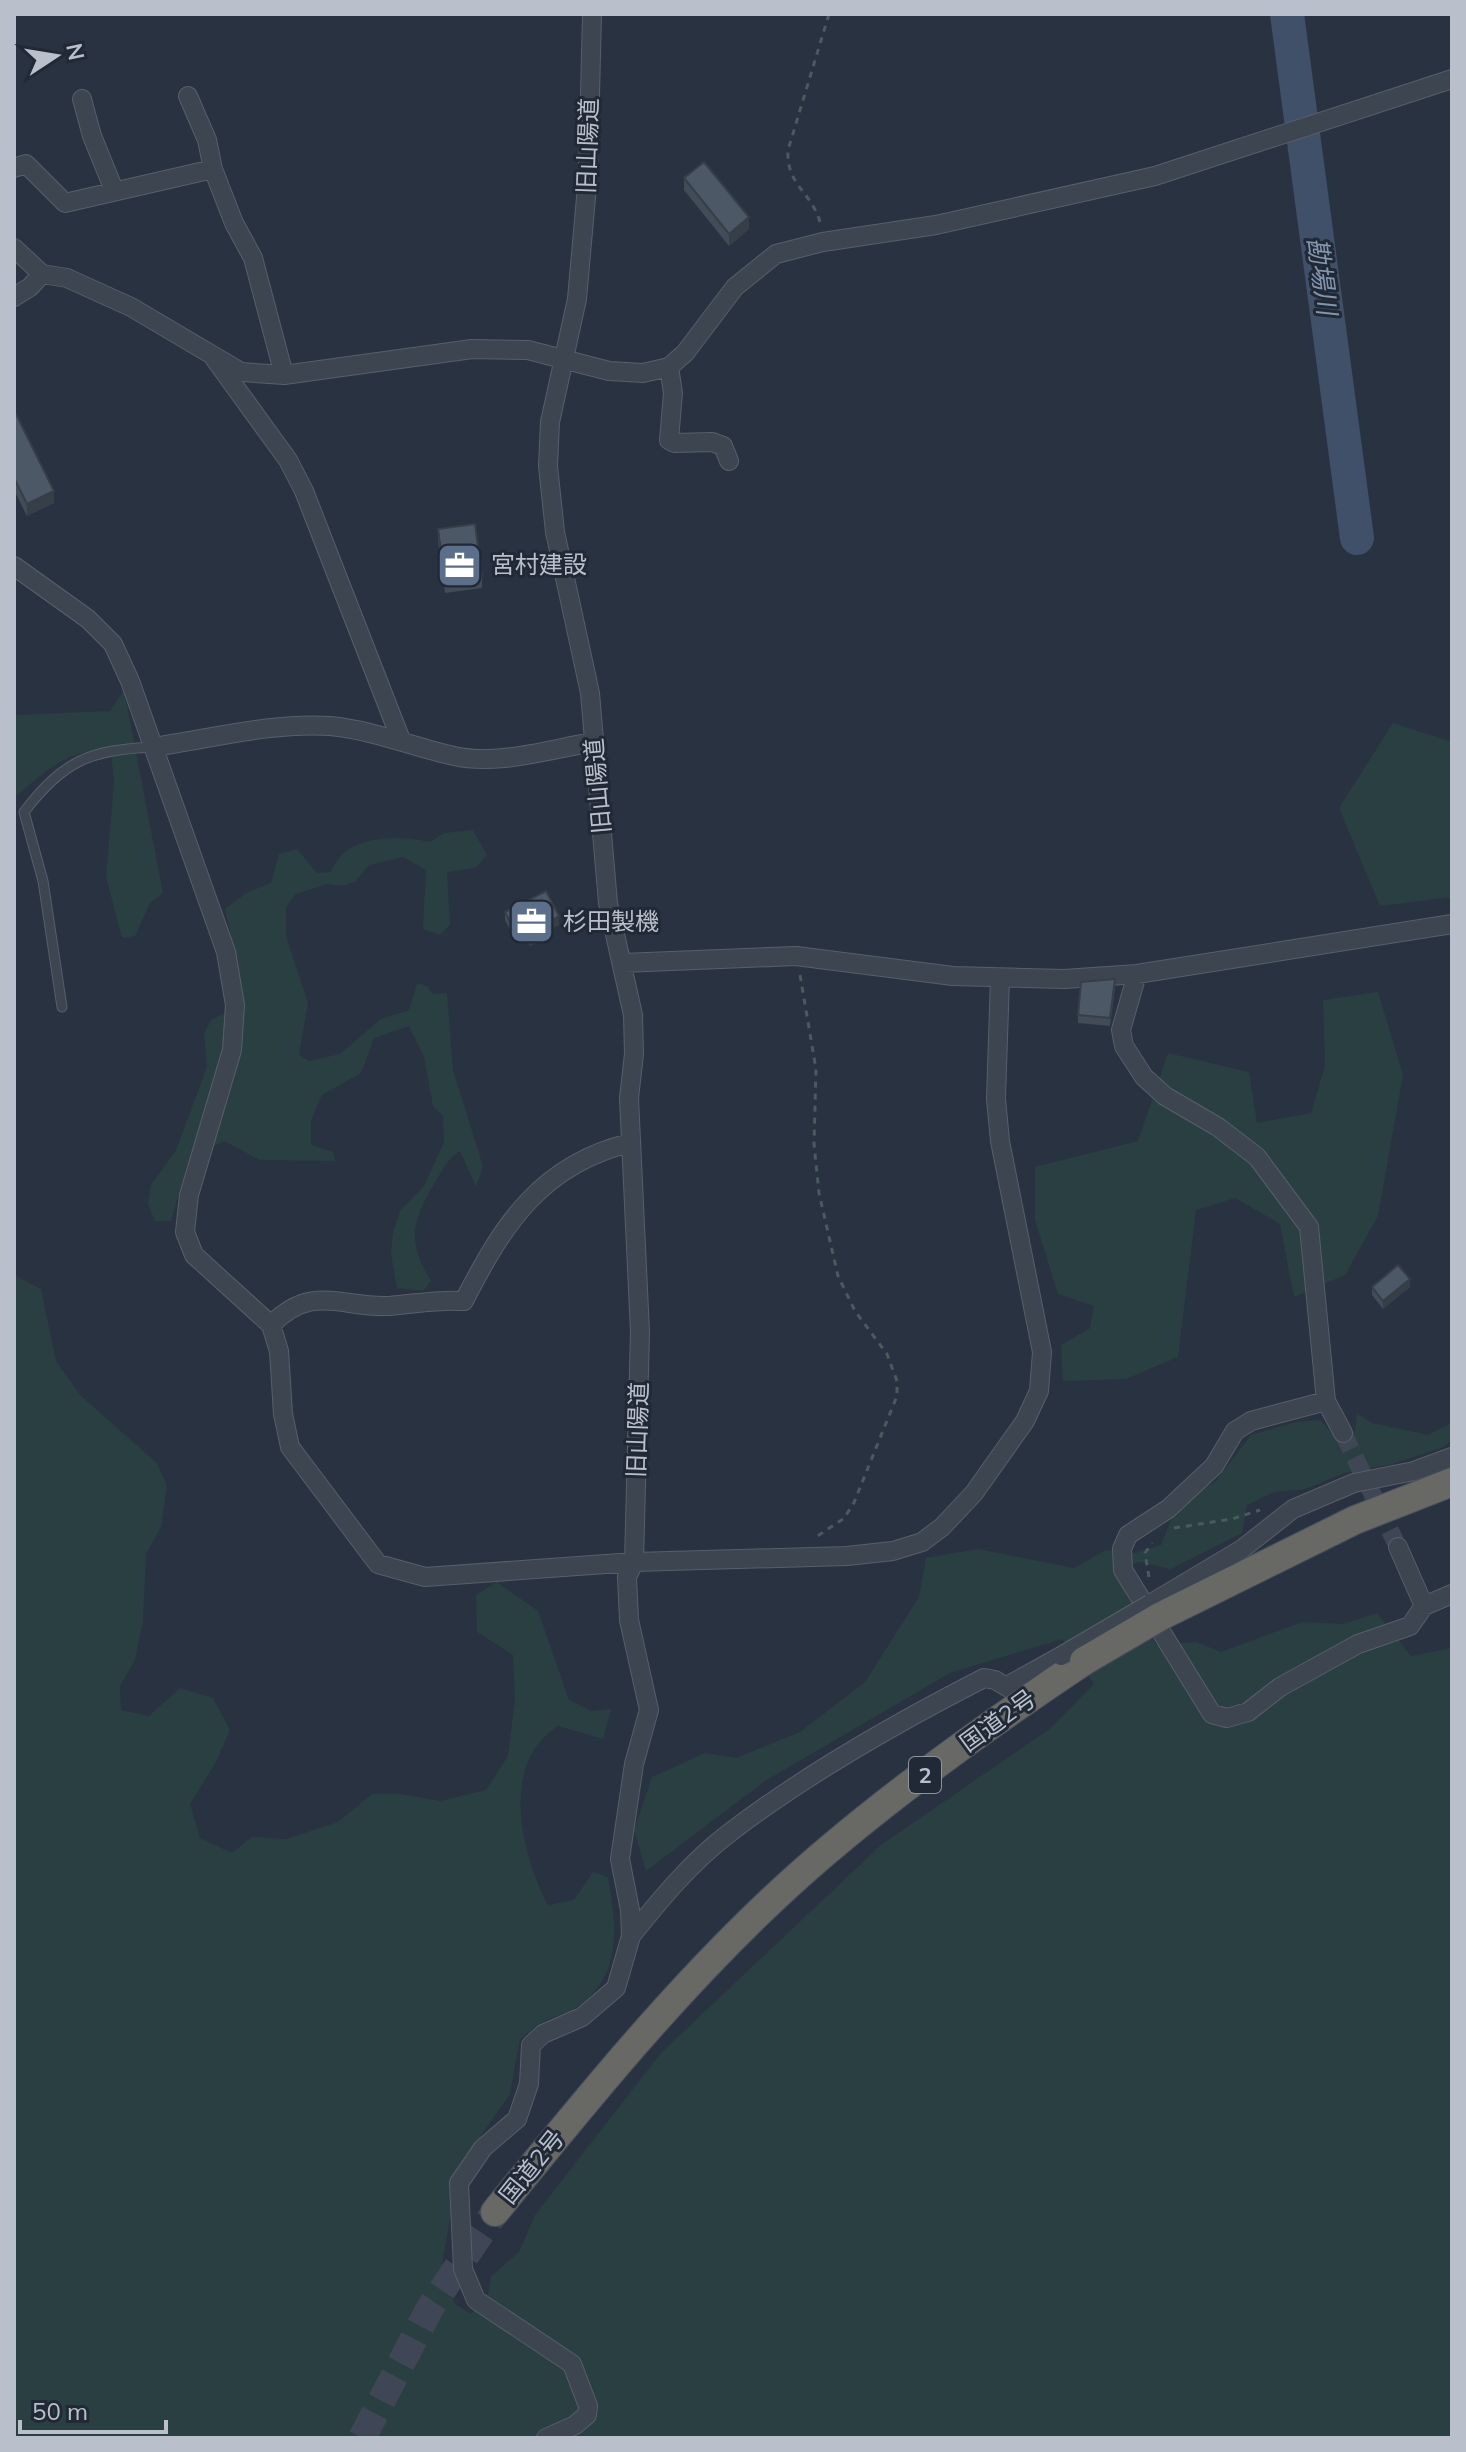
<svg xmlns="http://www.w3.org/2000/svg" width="1466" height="2452" font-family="Mulish,'Noto Sans JP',sans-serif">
<rect width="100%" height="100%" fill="#293241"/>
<!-- green -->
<path fill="#2a3f42" d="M124,690L163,893L150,903L135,936L122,938L106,877L114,781L111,752C70,745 43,774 14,798V715L110,711Z
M1393,723L1452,742V897L1380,906L1339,808Z
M473,830L487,855L475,868L447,872L450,925L440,935L423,929L426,870L403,857L369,865L356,881L342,886L327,884L296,894L286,907V936L308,1003L299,1055L309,1061L340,1054L381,1019L409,1010L417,983L427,986L433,994L447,993L453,1070L483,1166L476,1187L460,1151C448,1158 443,1169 436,1181C412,1221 406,1240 431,1281L423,1291L397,1288L391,1255L393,1233L400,1211L424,1186L444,1142L443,1116L433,1106L424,1057L409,1026L374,1038L361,1073L322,1095L311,1120V1145L333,1152L335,1161L260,1160L224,1141L189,1159L171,1221H155L148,1204L151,1185L176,1150L207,1067L204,1033L212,1019L243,1007L240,976L225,909L246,893L271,883L279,854L297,849L317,873L330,872C334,866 340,855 346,851C368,835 405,836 430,842L444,833Z
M1378,992L1403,1075L1378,1216L1345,1275L1294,1297L1280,1224L1235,1198L1196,1210L1178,1357L1126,1379L1063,1381L1061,1345L1090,1328L1094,1306L1058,1294L1035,1220V1167L1138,1141L1168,1053L1249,1072L1257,1123L1311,1113L1325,1066L1323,1000Z
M14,1275L41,1289L56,1361L80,1395L157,1463L167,1486L161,1527L146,1554L143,1621L135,1660L120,1686L121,1710L149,1716L180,1688L213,1698L230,1730L216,1762L190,1804L200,1838L232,1853L252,1837L287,1839L338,1822L372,1794H401L440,1801L486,1790L508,1756L515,1700L513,1655L477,1632L476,1595L497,1582L538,1611L569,1700L591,1711L611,1709L603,1739L558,1726C499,1764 521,1853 548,1905L574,1900L593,1872L608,1877C617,1927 623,1978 574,2009C565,2015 554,2016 545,2021C536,2025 528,2033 520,2039L510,2094L459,2167L441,2271L455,2304L471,2314L488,2295L491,2276L519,2252L535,2215L661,2053L881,1845L1051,1728L1094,1684L1062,1639L950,1673L765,1781L646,1871L634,1830L652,1777L705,1753L736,1758L800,1732L865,1682L919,1597L926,1558L978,1549L1074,1568L1106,1550L1134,1553L1161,1545L1172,1517L1190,1497L1216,1481L1251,1435L1296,1422L1320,1420L1337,1438L1355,1431L1357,1413L1372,1423L1428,1435L1452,1423V1440L1444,1447L1389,1465L1344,1473L1306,1489L1274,1492L1247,1505L1242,1533L1171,1569L1139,1562L1119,1568L1127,1596L1156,1645L1196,1642L1221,1652L1302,1622L1343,1624L1377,1613L1411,1656L1452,1648V2438H14Z"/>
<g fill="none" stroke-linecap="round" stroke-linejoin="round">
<!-- river -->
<path stroke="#405068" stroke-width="34" d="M1287,14L1357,538"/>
<!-- minor-tunnel -->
<path stroke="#3f4756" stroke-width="18" stroke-dasharray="18 9" stroke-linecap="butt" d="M1343,1433L1398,1547"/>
<!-- trunk-tunnel -->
<path stroke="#3f4756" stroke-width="28" stroke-dasharray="28 14" stroke-linecap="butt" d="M362,2438L430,2308L495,2212"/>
<defs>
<path id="service" d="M62,1007L43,881L24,812C63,761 89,750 153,747"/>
<path id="minor" d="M188,96L207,140L213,169L234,223L253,258L284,375
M82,99L92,136L114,190
M14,168L26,164L65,203L213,169
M14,248L42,274L67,278L131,307L241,372L284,375L472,349L528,350L609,371L643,373L669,367L685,353L735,287L776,254L823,242L936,225L1155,176L1452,79
M14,297L30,287L42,274
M214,358L288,460L304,491L401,740
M669,367L673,393L669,440L674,443L712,442L723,446L729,461
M14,566L88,619L113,644L130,681L226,952L235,1005L232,1050L189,1195L185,1232L194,1255L271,1325L279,1351L283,1414L290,1447L378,1564L425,1577L634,1562L847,1556L893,1551L922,1542L942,1527L974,1493L1025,1421L1039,1391L1042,1352L1000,1141L996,1099L1000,978
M153,747C210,739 272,722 330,726C373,730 413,747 454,756C498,766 550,749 594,742
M622,963L796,956L953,976L1064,979L1137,974L1452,924
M1137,974L1121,1030L1124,1046L1144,1077L1165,1096L1218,1127L1257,1157L1309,1227L1326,1401L1343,1433
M271,1325C312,1283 341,1308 389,1306C415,1304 438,1299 464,1301C503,1224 542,1164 630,1143
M1326,1401L1251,1421L1235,1431L1214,1466L1168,1509L1128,1535L1122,1549L1123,1570L1212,1714L1227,1718L1248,1712L1280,1687L1358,1644L1410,1626L1424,1606
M1398,1547L1424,1606L1452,1594
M1150,1604L1242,1549L1293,1509L1354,1483L1414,1471L1452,1457
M1007,1686L1061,1656
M631,1936C660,1900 690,1863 728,1834C806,1774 896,1723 984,1678L995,1680L1027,1699
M546,2438L575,2425L587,2415L588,2406L572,2364L476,2300L463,2269L459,2183L483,2148L517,2119L529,2084L531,2045L543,2034L582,2017L616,1988L631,1936L630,1910L620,1859L634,1764L649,1710L629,1620L627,1577L634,1562L640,1332L629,1098L634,1054L633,1015L608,903L590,693L555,532L548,466L550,422L577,299L588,175L592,14"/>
<path id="trunk" d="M1161,1616L1355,1520L1452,1482
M495,2212C583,2104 670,1996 772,1900C864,1813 979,1731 1084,1661"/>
</defs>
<!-- service casing -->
<use href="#service" stroke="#575f6b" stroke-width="11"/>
<!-- minor casing -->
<use href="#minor" stroke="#575f6b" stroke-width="20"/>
<!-- trunk casing -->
<use href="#trunk" stroke="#474f5b" stroke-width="30"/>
<!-- path -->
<path stroke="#495b5e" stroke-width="3" stroke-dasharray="6 6" stroke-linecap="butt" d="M820,222C811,191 786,185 788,150L829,14
M800,975L816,1069L814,1144L819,1193L838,1276L855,1311L887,1354L897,1381V1396L853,1505L843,1519L816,1537
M1174,1528L1232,1519L1260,1510
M1149,1577L1145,1553L1152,1543"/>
<!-- service -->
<use href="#service" stroke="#3d4551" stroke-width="9"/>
<!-- minor -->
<use href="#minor" stroke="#3d4551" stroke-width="18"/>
<!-- trunk -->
<use href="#trunk" stroke="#686865" stroke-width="28"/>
<defs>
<path id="minor-bridge" d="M1061,1656L1150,1604"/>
<path id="trunk-bridge" d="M1084,1661L1161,1616"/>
</defs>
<!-- minor-bridge casing -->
<use href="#minor-bridge" stroke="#575f6b" stroke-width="20" stroke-linecap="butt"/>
<!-- trunk-bridge casing -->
<use href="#trunk-bridge" stroke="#474f5b" stroke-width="30" stroke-linecap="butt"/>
<!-- minor-bridge -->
<use href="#minor-bridge" stroke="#3d4551" stroke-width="18"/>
<!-- trunk-bridge -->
<use href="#trunk-bridge" stroke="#686865" stroke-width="28"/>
</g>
<!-- wall -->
<path fill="#424c58" d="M684,178L749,229L729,246L684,190Z
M14,410L54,503L27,516L14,490Z
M438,529L482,576V588L445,593L438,541Z
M505,912L559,925L552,928V935L530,946L525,937L516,941L505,920Z
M1115,988L1110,1026L1078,1023V1015Z
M1372,1287H1410L1383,1309L1372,1295Z"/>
<!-- shaded-wall -->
<path fill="#363e47" d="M749,217V229L729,246V234Z
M54,491V503L27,516V504Z
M559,916V925L552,928V935L530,946V938L550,921Z
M525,929V937L516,941V933Z
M1410,1279V1287L1383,1309V1301Z"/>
<!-- building -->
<path fill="#4d5866" stroke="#363e47" stroke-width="2" d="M704,162L749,217L729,234L684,178Z
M14,410L54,491L27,504L14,478Z
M475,524L482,576L445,581L438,529Z
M546,891L559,916L550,921L552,927L530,938L525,929L516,933L505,912Z
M1115,979L1110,1018L1078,1015L1081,982Z
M1398,1265L1410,1279L1383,1301L1372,1287Z"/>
<!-- icons -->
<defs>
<symbol id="office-square" viewBox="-11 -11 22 22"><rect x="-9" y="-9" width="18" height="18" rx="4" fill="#5c6f8a" stroke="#212936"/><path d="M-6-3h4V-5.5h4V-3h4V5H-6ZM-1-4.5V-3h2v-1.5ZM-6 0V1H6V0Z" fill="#fff"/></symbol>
</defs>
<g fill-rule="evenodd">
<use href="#office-square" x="434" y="540" width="51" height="51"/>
<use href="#office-square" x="506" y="896" width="51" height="51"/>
</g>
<g text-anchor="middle" stroke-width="6" stroke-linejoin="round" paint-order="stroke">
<!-- shield labels -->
<rect fill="#212936" stroke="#8b939e" stroke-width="2" x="909" y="1757" width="32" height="36" rx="6"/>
<g font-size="22" font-weight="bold" fill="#b9c0cb">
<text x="925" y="1783">2</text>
</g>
<!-- street labels -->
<g font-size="24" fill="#b9c0cb" stroke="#212936">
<text transform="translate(588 146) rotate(-88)" y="8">旧山陽道</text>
<text transform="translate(598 786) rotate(-95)" y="8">旧山陽道</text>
<text transform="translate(638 1430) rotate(-88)" y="8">旧山陽道</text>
<text transform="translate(998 1721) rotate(-36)" y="8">国道2号</text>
<text transform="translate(532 2167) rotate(-51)" y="8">国道2号</text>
</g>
<!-- poi labels -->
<g font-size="24" fill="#b9c0cb" stroke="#212936" text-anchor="start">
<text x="491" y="573">宮村建設</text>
<text x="563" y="930">杉田製機</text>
</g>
<!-- water labels -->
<g font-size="26" font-style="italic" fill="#8396b0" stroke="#212936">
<text transform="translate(1322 276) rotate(82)" y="9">勘場川</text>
</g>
</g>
<!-- border -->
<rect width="1466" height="2452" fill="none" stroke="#b9c0cb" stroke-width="32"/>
<!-- north arrow -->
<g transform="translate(56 56) rotate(78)" stroke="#212936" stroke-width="6" paint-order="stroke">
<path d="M0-6L14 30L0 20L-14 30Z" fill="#b9c0cb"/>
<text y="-12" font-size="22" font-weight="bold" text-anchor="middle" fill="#b9c0cb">N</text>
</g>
<!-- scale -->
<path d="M20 2420v12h146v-12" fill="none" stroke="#b9c0cb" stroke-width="4"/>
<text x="32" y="2420" font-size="24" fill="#b9c0cb" stroke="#212936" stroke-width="6" paint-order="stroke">50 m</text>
</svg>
